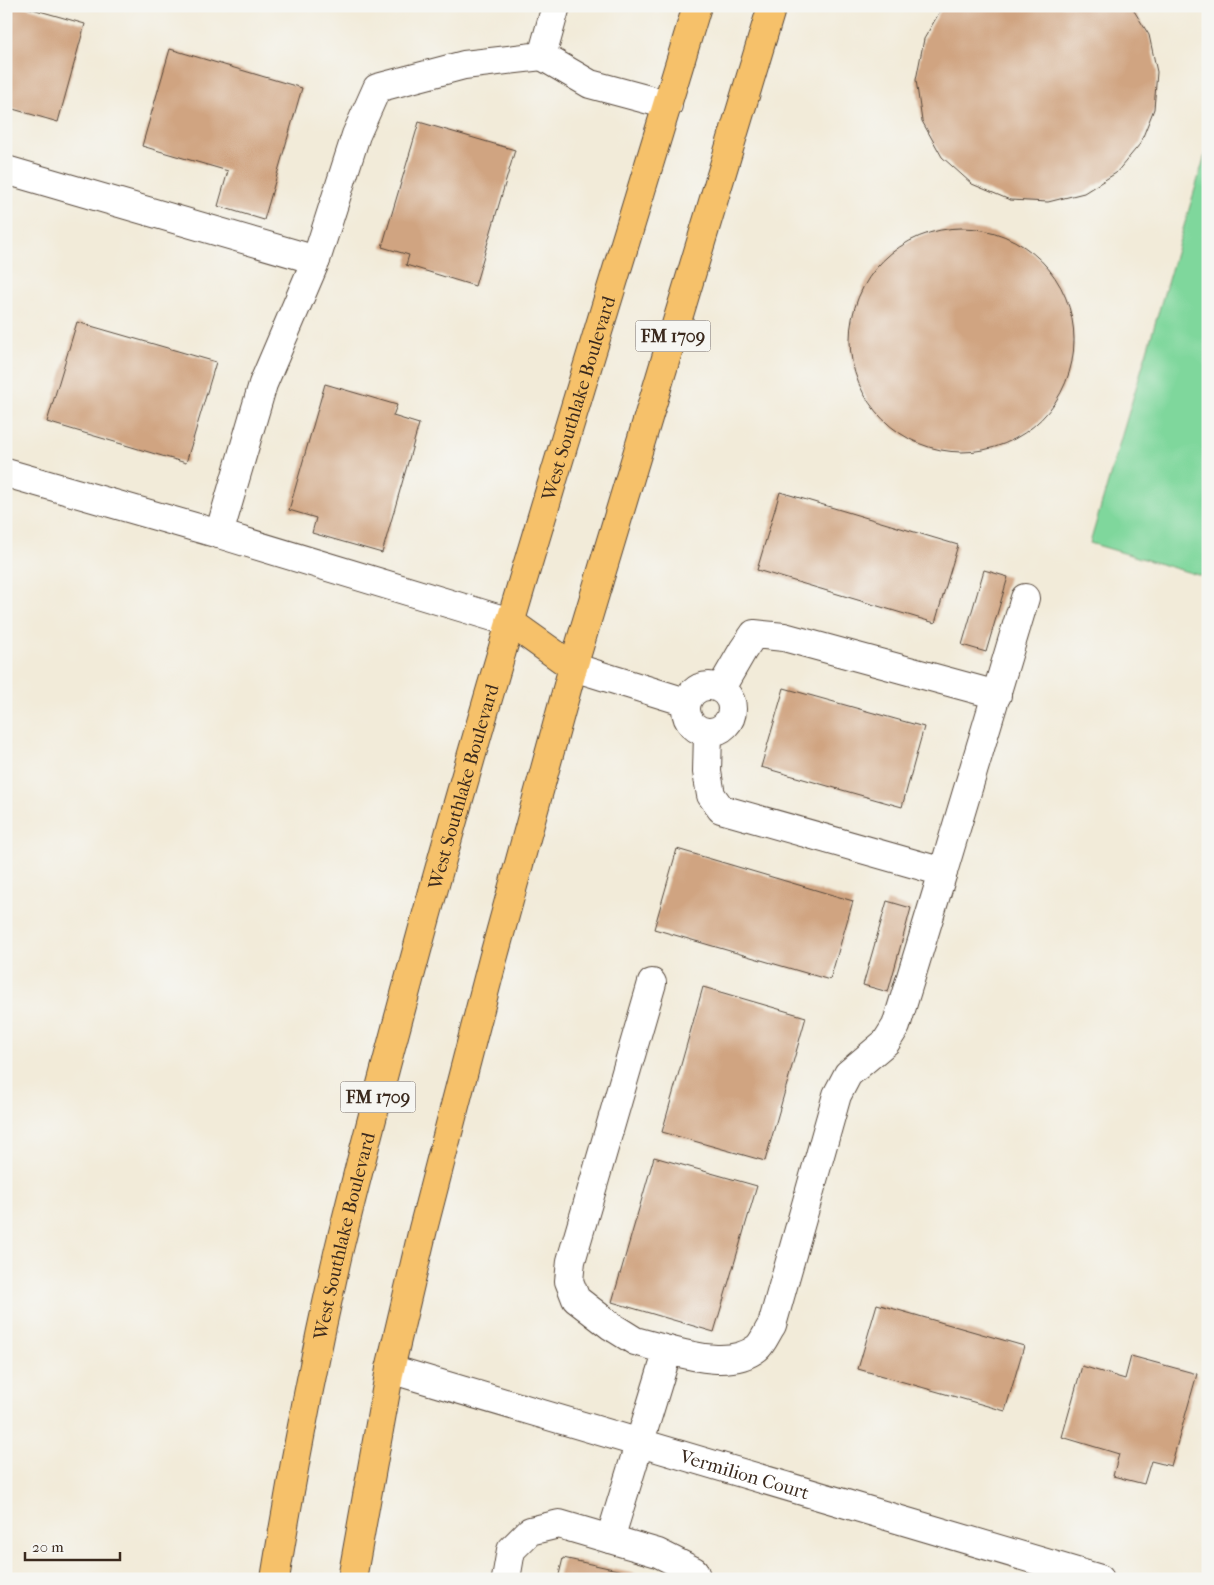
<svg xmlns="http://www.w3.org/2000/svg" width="1214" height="1585" font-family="'IM FELL French Canon',serif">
<rect width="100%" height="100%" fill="#f6f6f2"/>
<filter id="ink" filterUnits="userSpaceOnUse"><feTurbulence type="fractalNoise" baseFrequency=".02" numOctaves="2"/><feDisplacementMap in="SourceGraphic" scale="10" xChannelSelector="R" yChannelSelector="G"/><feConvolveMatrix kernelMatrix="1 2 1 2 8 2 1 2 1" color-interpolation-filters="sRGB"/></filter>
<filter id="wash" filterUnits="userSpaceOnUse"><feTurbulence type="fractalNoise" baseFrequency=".0096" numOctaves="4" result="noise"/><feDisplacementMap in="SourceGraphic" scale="20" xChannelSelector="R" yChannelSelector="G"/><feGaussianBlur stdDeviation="1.12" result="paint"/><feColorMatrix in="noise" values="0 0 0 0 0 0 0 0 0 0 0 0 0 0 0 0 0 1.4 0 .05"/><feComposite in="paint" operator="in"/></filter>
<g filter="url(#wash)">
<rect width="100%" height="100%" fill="#f2ebd9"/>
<!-- green -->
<path fill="#7fd79c" stroke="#5d805d" d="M1208,145V578L1090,543Z"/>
<g id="blocks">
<!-- building -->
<path fill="#d0a481" d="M6,6H22L85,24L58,122L6,107Z
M943,6H1131L1149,35L1157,72L1154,109L1140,144L1116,173L1084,193L1048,202L1010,200L972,184L942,157L922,121L916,80L924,39Z
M170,49L302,88L264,220L218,206L228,171L142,146Z
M419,122L515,150L475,286L406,265L409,255L382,247Z
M850 340a112 112 0 1 1 224 0a112 112 0 1 1-224 0Z
M77,322L216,362L186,463L47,422Z
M325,384L397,405L393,416L419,424L382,553L312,533L316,518L289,510Z
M780,492L958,545L935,623L757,570Z
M984,570L1008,577L986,652L962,645Z
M784,688L924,727L902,807L761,767Z
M677,849L853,901L830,980L654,929Z
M887,901L911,908L888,992L863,985Z
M703,987L806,1017L765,1161L662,1132Z
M654,1157L757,1186L714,1332L612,1302Z
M877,1304L1024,1346L1005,1411L858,1369Z
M1131,1356L1197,1374L1171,1466L1151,1461L1144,1484L1113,1476L1119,1454L1062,1437L1082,1366L1125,1379Z
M563,1558L654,1578V1579H558Z"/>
</g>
</g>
<g filter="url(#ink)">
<use href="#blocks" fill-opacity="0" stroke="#56473a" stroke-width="1"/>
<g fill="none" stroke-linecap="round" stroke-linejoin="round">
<defs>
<g id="minor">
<path d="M556,6L542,56L590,84L668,105"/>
<path d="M6,170L316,260"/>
<path d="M6,473L219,534"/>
<path d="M510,622L219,534L263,384L316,260L356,135L377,88L464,65L542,56"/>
<path d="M573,667L686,702"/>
<circle cx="709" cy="709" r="23"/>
<path d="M721,688L743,650L754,634L784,637L997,695"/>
<path d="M943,872L1025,598"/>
<path d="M652,983L571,1261L569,1281L576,1299L611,1326L635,1341L668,1350"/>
<path id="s1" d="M390,1369L1100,1579"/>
<path d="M610,1539L658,1553L694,1571L697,1579"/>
<path d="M506,1579L511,1550L530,1531L559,1524L610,1539L668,1350C694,1357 733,1367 757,1348C763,1343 767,1332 772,1325L837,1095L848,1074L886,1042L896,1026L943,872L721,809L711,795L707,772L708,733"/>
</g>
<g id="major">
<path d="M510,622L573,667"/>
<path id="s2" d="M275,1579C293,1468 314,1358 339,1249C366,1138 396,1027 426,917C510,611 606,309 697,6"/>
<path d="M352,1579L390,1369L423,1229L493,959L573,667L772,6"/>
</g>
</defs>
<!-- minor casing -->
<use href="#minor" stroke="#56473a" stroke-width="30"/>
<!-- major casing -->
<use href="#major" stroke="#56473a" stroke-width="30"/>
<!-- minor -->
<use href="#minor" stroke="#fff" stroke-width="28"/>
<!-- major -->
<use href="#major" stroke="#f6c16b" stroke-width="28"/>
</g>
</g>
<g text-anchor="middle" stroke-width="4.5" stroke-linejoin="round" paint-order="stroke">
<!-- shield labels -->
<g fill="#f6f6f2" stroke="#73675e" stroke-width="1">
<rect x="635.5" y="320.5" width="75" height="31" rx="4"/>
<rect x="340.5" y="1081.5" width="75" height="31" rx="4"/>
</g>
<g font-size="18" font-weight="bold" fill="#3b2a1e">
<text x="673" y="342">FM 1709</text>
<text x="378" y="1103">FM 1709</text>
</g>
<!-- street labels -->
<g font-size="19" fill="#3b2a1e" stroke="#f6f6f2">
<text dy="7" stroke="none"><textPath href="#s2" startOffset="1220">West Southlake Boulevard</textPath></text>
<text dy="7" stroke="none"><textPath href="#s2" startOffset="815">West Southlake Boulevard</textPath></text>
<text dy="7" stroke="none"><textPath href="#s2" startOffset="350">West Southlake Boulevard</textPath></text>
<text dy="7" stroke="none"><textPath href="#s1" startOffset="370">Vermilion Court</textPath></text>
</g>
</g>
<!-- margin -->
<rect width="1214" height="1585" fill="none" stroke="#f6f6f2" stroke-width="25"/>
<!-- scale -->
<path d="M25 1552v8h95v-8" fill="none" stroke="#3b2a1e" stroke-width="2.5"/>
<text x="32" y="1552" font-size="15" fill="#3b2a1e" stroke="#f6f6f2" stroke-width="4" paint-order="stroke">20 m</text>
</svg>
